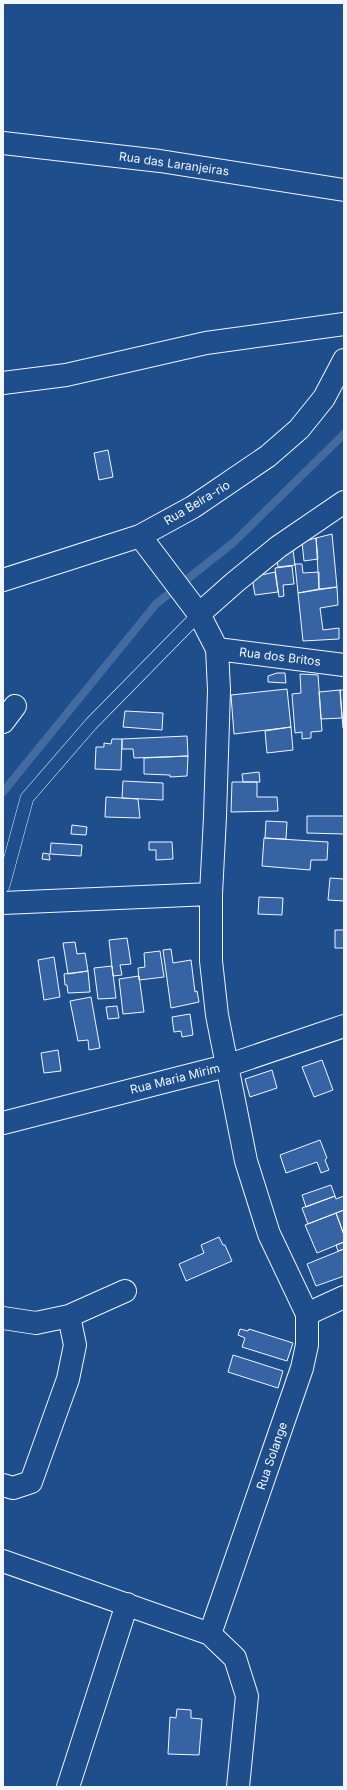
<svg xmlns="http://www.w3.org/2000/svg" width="347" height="1790" font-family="Inter,sans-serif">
<rect width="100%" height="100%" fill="#1f4e8c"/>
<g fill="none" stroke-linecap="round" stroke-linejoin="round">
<!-- stream -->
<path stroke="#446ba0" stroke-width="8" d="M3,792L156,604L234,542L344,434"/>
</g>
<!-- building -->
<path fill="#3563a3" stroke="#f2f6ff" d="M108,450L113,477L99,480L94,453Z
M332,534L337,587L319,589L316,538Z
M316,538L318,559L304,561L302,542Z
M293,550L295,565L278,567L276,552Z
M295,564H302L303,573L319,572V589L298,593Z
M292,566L294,584L283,585L284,596L279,597L275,568Z
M275,572L278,592L255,595L252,577Z
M337,587L338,605L320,608L323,630L339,628V639L303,641L298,593Z
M277,673H285L286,683L268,682V676Z
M300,674L318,675L322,731L311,732V738L302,739V732L295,733L292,694L301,693Z
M287,689L291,727L234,734L231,695Z
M340,690L342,718L321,719L319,692Z
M340,690H344V728H343Z
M125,711L163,713L162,730L123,727Z
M291,727L293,750L267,753L265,731Z
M187,736L188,756L134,758L133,749H122V739Z
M112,739H122L121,770L95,769L96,747H104V743L111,744Z
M188,756L187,776L170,777V775L144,774V758Z
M259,772L260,782H243L242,774Z
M123,781L163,783V800L122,798Z
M232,782H257V797H277L278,811L231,812Z
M106,797L138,799L140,818L105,817Z
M307,816H344V834L307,833Z
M266,821L287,822L286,839L265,838Z
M72,825L87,827L86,835L71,834Z
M264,838L328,842L327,860H311L310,870L262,866Z
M149,842H172L173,859L156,860V850H149Z
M51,843L82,845L81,856L50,854Z
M43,853L49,854L50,860L42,859Z
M330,878L344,879V901L328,900Z
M259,897L283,898L282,915L258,914Z
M335,930H344V948H335Z
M127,938L131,964L120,965L122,975L113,976L109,940Z
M75,942L77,954L85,953L88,971L68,974L63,943Z
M171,949L173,963L191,960L195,992L197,991L199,1002L171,1008L163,950Z
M160,951L164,977L139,980L138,968L145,967L144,953Z
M54,957L60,997L44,1000L38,960Z
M112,966L116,998L98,999L94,968Z
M88,971L90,992L68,993L67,985H65L64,974Z
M139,976L144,1012L123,1014L119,979Z
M91,997L100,1048L89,1050L88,1040L78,1041L70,1001Z
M117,1006L119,1018L108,1019L106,1007Z
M190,1014L193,1035L182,1037L181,1031L174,1032L172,1017Z
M58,1050L61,1071L44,1073L41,1053Z
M322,1060L333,1090L314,1097L302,1067Z
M272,1070L277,1088L250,1097L245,1079Z
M320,1140L327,1158L325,1160L329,1170L321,1173L317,1162L286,1173L280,1155Z
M331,1185L335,1196L306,1207L302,1195Z
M335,1196L336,1199L344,1196V1210L308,1224L302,1208Z
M344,1210V1235L336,1213Z
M336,1213L344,1235V1242L317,1253L305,1225Z
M219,1237L223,1245H225L232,1261L186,1281L179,1264L204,1253L201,1245Z
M344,1242V1249L338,1251L336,1245Z
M344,1249V1276L316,1286L307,1264Z
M240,1329L248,1331L249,1329L293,1343L287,1361L242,1347L245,1338L238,1335Z
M233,1355L283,1371L278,1388L228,1372Z
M177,1709L191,1710V1718L202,1719L199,1755L168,1754L170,1717L176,1718Z"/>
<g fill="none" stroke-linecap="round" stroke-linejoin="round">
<defs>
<path id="lane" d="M3,886L27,798L91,724L199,614"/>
<path id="street" d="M3,143L160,161L344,190
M3,383L66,375L206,343L344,324
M140,536L199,614L217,649L219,690L215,817L211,894V961L217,1015L246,1161L269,1234L307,1314
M3,580L140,536L193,507L268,456L299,429L324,398L344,360
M199,614L234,583L278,547L344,502
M217,649L344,665
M3,722L15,706
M3,903L211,894
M3,1123L226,1066L344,1026
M3,1318L36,1323L69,1316
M3,1485L13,1488L31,1482L68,1379L75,1345L69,1316L125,1291
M3,1561L210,1634L235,1658L247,1696L238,1787
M210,1634L302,1368L307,1345V1314L344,1297
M68,1787L127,1604"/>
</defs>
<!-- lane casing -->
<use href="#lane" stroke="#f2f6ff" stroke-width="14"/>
<!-- street casing -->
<use href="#street" stroke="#f2f6ff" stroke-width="24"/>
<!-- lane -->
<use href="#lane" stroke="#1f4e8c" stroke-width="13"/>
<!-- street -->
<use href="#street" stroke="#1f4e8c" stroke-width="22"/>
</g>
<g text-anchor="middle" stroke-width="3" stroke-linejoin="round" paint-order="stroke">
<!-- street labels -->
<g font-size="12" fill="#f2f6ff" stroke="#1f4e8c">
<text transform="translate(174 164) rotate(8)" y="4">Rua das Laranjeiras</text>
<text transform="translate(197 503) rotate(-31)" y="4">Rua Beira-rio</text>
<text transform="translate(280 657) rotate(7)" y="4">Rua dos Britos</text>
<text transform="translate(175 1079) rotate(-14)" y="4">Rua Maria Mirim</text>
<text transform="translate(272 1456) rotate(-71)" y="4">Rua Solange</text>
</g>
</g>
<!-- border -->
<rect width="347" height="1790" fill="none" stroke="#f2f6ff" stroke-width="8"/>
</svg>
